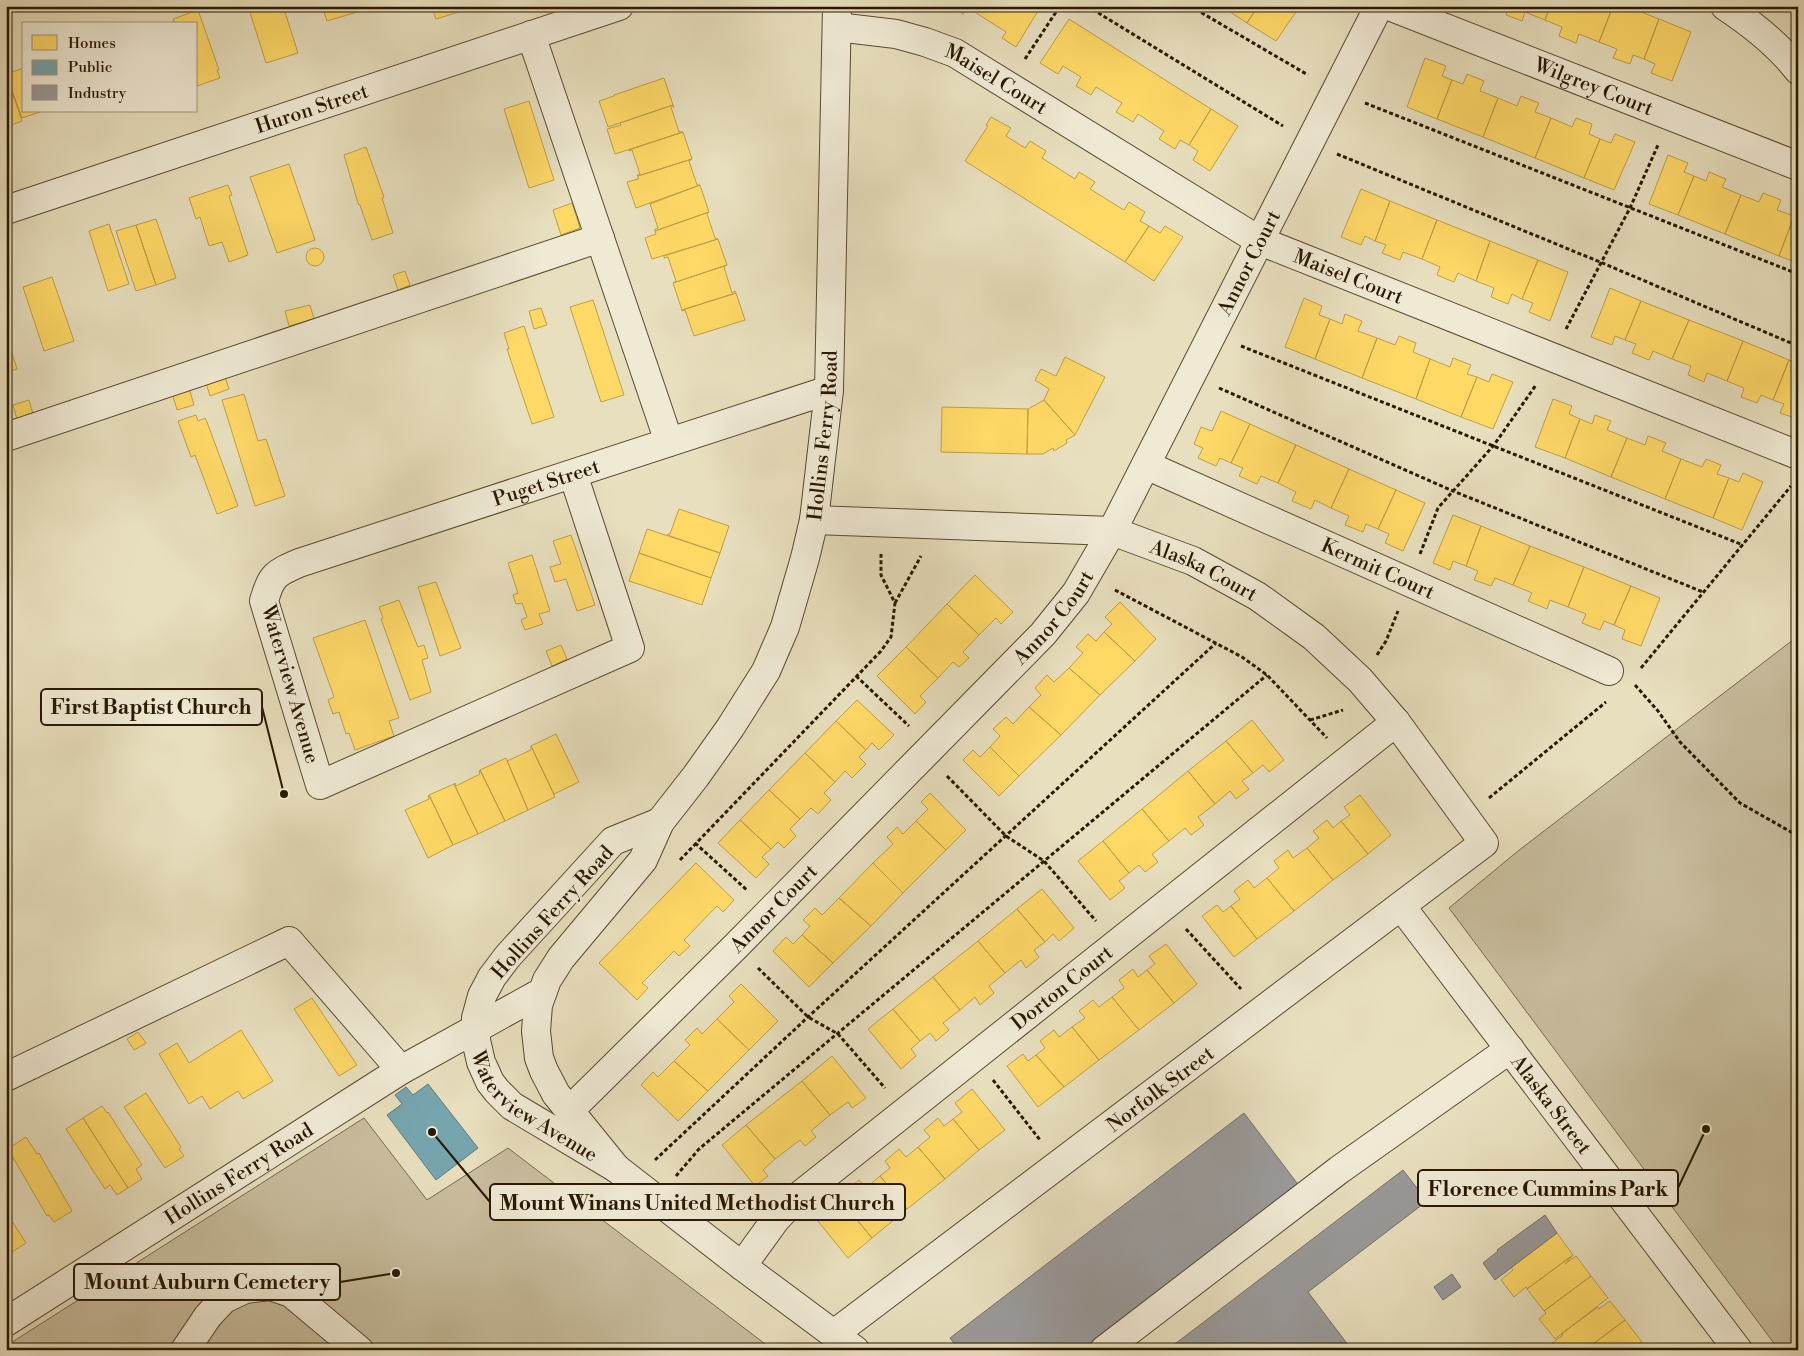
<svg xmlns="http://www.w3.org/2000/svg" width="1804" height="1356" font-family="'Libre Bodoni',serif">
<rect width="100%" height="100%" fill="#e8dfbe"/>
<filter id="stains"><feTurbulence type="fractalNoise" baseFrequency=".004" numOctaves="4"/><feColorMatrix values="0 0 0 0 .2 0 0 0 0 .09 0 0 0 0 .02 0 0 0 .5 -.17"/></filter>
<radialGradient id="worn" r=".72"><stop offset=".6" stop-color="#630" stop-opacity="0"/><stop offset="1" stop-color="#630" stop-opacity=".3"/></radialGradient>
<!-- green -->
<path fill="#c8bd9e" stroke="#786a50" d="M1798,636V1350H1779L1449,908L1518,851Z
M364,1118L427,1200L508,1148L773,1350H6V1346Z"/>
<!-- homes -->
<path fill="#ffd966" stroke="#bf9f48" d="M248,6H283L298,53L266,63Z
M322,6H352L354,13L327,21Z
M352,6H374L354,13Z
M431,6H460L462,11L436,19Z
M951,6H1041L1016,47L1002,38L1006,32L967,7L963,14Z
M1221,6H1258L1247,23Z
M1258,6H1300L1276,41L1247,23Z
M1509,6H1550L1545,20L1525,12L1522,21L1506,15Z
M1550,6H1613L1599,42L1579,34L1576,43L1559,36L1562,27L1545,20Z
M1613,6H1626L1659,19L1644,59L1633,55L1630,64L1613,58L1617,49L1599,42Z
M198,10L219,70H217L220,78L197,86L196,24H175L173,19Z
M1069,19L1211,109L1189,145L1180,140L1175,149L1159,139L1164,131L1138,114L1133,122L1116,112L1122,103L1096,87L1091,95L1076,86L1081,77L1063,66L1058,74L1040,63Z
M1659,19L1691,32L1672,81L1651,73L1655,64L1644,59Z
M1425,58L1446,66L1442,76L1452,80L1437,119L1407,107Z
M24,68V111H43L22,118L6,74Z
M1467,74L1484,81L1480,91L1498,98L1483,137L1437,119L1452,80L1463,84Z
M7,77L22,121L6,127V78Z
M664,78L673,105L608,127L599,101L614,96V95Z
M1521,96L1539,103L1535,112L1551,118L1535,158L1483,137L1498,98L1517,106Z
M529,101L554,180L529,188L504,109Z
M673,105L674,107H671L679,132H683L615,154L607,129L621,125L620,123Z
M1211,109L1238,126L1210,171L1193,160L1198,151L1189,145Z
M991,117L1011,128L1006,136L1025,148L1030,141L1046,151L1042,158L1075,179L1079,172L1095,182L1090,189L1124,210L1129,202L1145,212L1140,221L1149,226L1125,262L965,161L988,126L986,125Z
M1551,118L1572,127L1576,118L1592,124L1589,134L1600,139L1584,178L1535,158Z
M683,132L692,159L638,176L637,175L640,174L632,150L629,151V150Z
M1615,134L1635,142L1614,190L1584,178L1600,139L1611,143Z
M366,147L384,197L382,198L393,233L372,240L360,205H359L357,200L344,155Z
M1668,155L1688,163L1684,172L1694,176L1678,215L1649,204Z
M692,159L689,161L697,185H700L636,208L627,182L638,179V176Z
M289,164L315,240L277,253L250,177Z
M1709,172L1726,179L1722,187L1741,195L1725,234L1678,215L1694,176L1706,181Z
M228,185L232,195L229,196L248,255L229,262L222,242L209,246L200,217L196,219L189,198Z
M700,185L709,212L655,231V229L658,228L650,204Z
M1361,189L1390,201L1375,241L1365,236L1361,245L1341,237Z
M1763,193L1781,200L1777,210L1794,216L1779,256L1725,234L1741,195L1759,202Z
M1390,201L1437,220L1422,259L1403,252L1400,260L1382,253L1386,245L1375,241Z
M572,203L580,228L561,235L553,210Z
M709,212L707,214L715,238L718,239L652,259L645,238L656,234L655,231Z
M1794,216L1798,218V263L1779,256Z
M156,219L176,278L156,285L136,225Z
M1437,220L1490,241L1476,281L1458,273L1454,282L1437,275L1440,267L1422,259Z
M109,224L129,284L108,291L89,231Z
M136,225L156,285L136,291L116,231Z
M1149,226L1160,233L1165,226L1183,237L1154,281L1125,262Z
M718,239L727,265L673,283L676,281L668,257L664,258V256Z
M1490,241L1538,260L1522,299L1512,294L1508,304L1491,297L1494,288L1476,281Z
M306 257a9 9 0 1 1 18 0a9 9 0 1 1-18 0Z
M1538,260L1568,272L1550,321L1529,312L1533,303L1522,299Z
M727,265L724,267L732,293L735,291L736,293L682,310L673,283Z
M405,271L410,285L398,290L393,275Z
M52,277L74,341L44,351L23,287Z
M1610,288L1641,301L1625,340L1615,336L1612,345L1591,337Z
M736,293L745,320L694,336L685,310L682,311V310Z
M1304,298L1322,306L1319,315L1330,319L1315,359L1285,347Z
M593,300L624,395L601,402L570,307Z
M1641,301L1689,320L1672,359L1653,351L1649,360L1632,353L1636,344L1625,340Z
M310,305L314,319L289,326L285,311Z
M541,308L547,325L534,329L529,311Z
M1345,314L1362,321L1358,331L1377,338L1362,378L1315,359L1330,319L1342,324Z
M1689,320L1743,341L1727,381L1707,373L1704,382L1688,375L1691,366L1672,359Z
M524,326L554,417L532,424L507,349H509L504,333Z
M6,334L17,369L6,372Z
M1399,336L1416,343L1413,352L1430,359L1416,399L1362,378L1377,338L1395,345Z
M1743,341L1789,360L1773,400L1761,395L1757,403L1741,397L1744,388L1727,381Z
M1065,357L1105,377L1075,435L1044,400L1049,389L1035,380L1041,369L1056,376Z
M1453,358L1471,365L1467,374L1477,377L1461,417L1416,399L1430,359L1450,367Z
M1789,360L1798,363V419L1780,413L1784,404L1773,400Z
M224,374L229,389L210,396L205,380Z
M1492,374L1513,382L1493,429L1461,417L1477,377L1489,382Z
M189,388L194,405L177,410L172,393Z
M244,394L258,441L266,439L285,496L255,506L222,400Z
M1553,399L1572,406L1569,414L1580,419L1565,458L1535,447Z
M29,400L33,414L17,419L13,405Z
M1044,400L1075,435L1066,440L1067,443L1054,451L1053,448L1043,454H1027L1028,409Z
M942,407L1028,409L1027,454L941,452Z
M1221,411L1250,424L1231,463L1220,458L1216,466L1198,458L1203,448L1194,444L1201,427L1212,431Z
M196,415L198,421L205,418L207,422L238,506L217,514L195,455L191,457L178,421Z
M1595,415L1611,421L1607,430L1627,438L1611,477L1565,458L1580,419L1592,424Z
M1250,424L1296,445L1278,483L1261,476L1257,484L1239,476L1243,468L1231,463Z
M1648,436L1666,443L1662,451L1681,459L1665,499L1611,477L1627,438L1645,445Z
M1296,445L1349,469L1331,508L1315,500L1311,509L1292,501L1296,492L1278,483Z
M1681,459L1702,467L1706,459L1721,465L1717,474L1729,478L1713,518L1665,499Z
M1349,469L1396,490L1378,529L1366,524L1363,532L1345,525L1349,516L1331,508Z
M1743,473L1763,482L1742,530L1713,518L1729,478L1739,482Z
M1396,490L1425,503L1403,551L1385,543L1389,534L1378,529Z
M679,509L729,526L720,553L667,535L668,534H670Z
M1453,515L1481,526L1466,566L1453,561L1450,570L1433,563Z
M1481,526L1530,546L1513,585L1495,578L1491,586L1474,580L1478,571L1466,566Z
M647,529L720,553L711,578L639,553Z
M571,535L595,605L577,611L566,579L555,582L550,567L561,564L553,541Z
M1530,546L1584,567L1568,607L1550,600L1547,609L1528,601L1532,593L1513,585Z
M639,553L711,578L702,605L629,581Z
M532,555L550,611L539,614L543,624L525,630L521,620L527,617L522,603L516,604L513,595L518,593L508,563Z
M1584,567L1631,586L1614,625L1604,621L1600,630L1582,623L1586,614L1568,607Z
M975,575L1013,612L1001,624L996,618L979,635L947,604Z
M436,582L461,648L440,656L418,587Z
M1631,586L1660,598L1641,646L1622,639L1625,630L1614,625Z
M399,600L418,647L424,645L428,658L422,660L431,692L410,700L381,619L383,618L379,607Z
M1120,602L1156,639L1135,661L1104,632L1112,624L1105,617Z
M947,604L979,635L963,652L969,658L959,667L953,662L938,678L906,647Z
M365,620L399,718L389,721L394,736L355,750L349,733L346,734L339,712L333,714L328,700L334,697L313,638Z
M1104,632L1135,661L1100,695L1069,668L1083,653L1076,647L1088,634L1096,641Z
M561,645L567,659L552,666L546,651Z
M906,647L938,678L920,696L926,702L915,714L877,676Z
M1069,668L1100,695L1061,735L1029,707L1041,695L1035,688L1047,675L1054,682Z
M857,700L894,735L879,750L872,743L866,750L836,721Z
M1029,707L1061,735L1019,776L990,747L1000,736L993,729L1006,717L1013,724Z
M1252,720L1284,760L1269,772L1263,765L1253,773L1226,741Z
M836,721L866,750L859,757L866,764L852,778L845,771L835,782L805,753Z
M556,734L579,782L554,794L531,746Z
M1226,741L1253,773L1242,781L1249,789L1236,799L1230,791L1215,804L1188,771Z
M531,746L555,797L528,810L507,761L531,750Z
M990,747L1019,776L999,796L963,760L973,750L980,757Z
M805,753L835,782L824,793L831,800L818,814L811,808L800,819L769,790Z
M506,758L528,810L505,821L480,770Z
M480,770L505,821L478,834L454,784L455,783L456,786L480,774L479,772Z
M1188,771L1215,804L1198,817L1204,825L1191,835L1185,828L1169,841L1142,809Z
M454,784L478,834L453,845L429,795Z
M769,790L800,819L790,829L796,836L784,848L778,842L771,849L740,820Z
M930,793L966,830L946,850L916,821L928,809L921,802Z
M429,795L453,845L428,858L405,810L429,799L428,796Z
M1360,795L1391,835L1368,854L1341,821L1350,815L1344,807Z
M1142,809L1169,841L1152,854L1158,862L1145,872L1139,865L1129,873L1103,841Z
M740,820L771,849L762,857L769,864L756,878L718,843Z
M1327,820L1333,828L1341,821L1368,854L1333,880L1307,848L1319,838L1313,831Z
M916,821L946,850L903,893L873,863L893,844L887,837L897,827L903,834Z
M1103,841L1129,873L1119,881L1125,888L1110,900L1078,861Z
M1307,848L1333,880L1294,911L1267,878L1279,868L1274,861L1288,850L1293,858Z
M696,863L734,900L723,912L717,906L684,940L690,946L679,956L674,951L642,983L648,988L637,1000L599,963Z
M873,863L903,893L871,926L839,898Z
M1267,878L1294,911L1257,939L1231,906L1240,899L1234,891L1248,880L1254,888Z
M1042,889L1074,928L1059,941L1053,934L1045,942L1017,909Z
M839,898L871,926L833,963L802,935L810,926L803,920L815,908L822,915Z
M1217,905L1223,912L1231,906L1257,939L1234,957L1202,916Z
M1017,909L1045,942L1034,950L1039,957L1026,968L1021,960L1005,973L978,941Z
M802,935L833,963L809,987L773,951L786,937L793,944Z
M978,941L1005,973L989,986L994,993L980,1005L975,997L960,1010L933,977Z
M1166,944L1197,984L1174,1003L1147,970L1155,964L1149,956Z
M1133,969L1138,977L1147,970L1174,1003L1139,1030L1112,997L1124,988L1119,980Z
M933,977L960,1010L943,1023L949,1030L936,1041L930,1033L920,1041L893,1009Z
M741,984L778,1021L749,1050L717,1019L734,1002L729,996Z
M1112,997L1139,1030L1099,1060L1072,1027L1085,1018L1079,1011L1093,1000L1099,1007Z
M312,998L357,1065L339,1076L294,1009Z
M893,1009L920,1041L911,1049L916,1056L901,1069L868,1029Z
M717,1019L749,1050L708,1091L674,1061L690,1045L685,1040L697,1028L702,1034Z
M1072,1027L1099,1060L1064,1087L1036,1055L1045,1048L1040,1041L1054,1030L1059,1037Z
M241,1030L273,1081L243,1099L238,1091L210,1109L202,1096L189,1104L159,1054L177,1043L189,1063Z
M138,1032L146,1043L134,1050L127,1039Z
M1023,1054L1028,1061L1036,1055L1064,1087L1038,1107L1007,1066Z
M832,1056L866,1098L852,1108L848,1102L830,1115L802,1081Z
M674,1061L708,1091L678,1121L641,1085L653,1072L658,1077Z
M802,1081L830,1115L811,1131L816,1137L805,1146L800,1140L775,1159L746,1125Z
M972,1089L1005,1130L979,1150L953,1119L962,1112L955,1103Z
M146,1093L181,1147L179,1149L184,1156L165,1168L124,1107Z
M102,1106L107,1113L108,1112L142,1165L136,1169L142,1179L128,1188L83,1118Z
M83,1118L128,1188L117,1195L110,1185L105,1189L66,1129Z
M938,1118L944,1126L953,1119L979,1150L945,1179L918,1147L930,1137L924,1130Z
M746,1125L775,1159L763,1170L768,1176L755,1186L722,1145Z
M26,1137L37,1154L39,1153L72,1211L54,1222L49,1215L47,1216L8,1149Z
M918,1147L945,1179L907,1209L880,1176L890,1168L885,1161L899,1149L906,1157Z
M880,1176L907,1209L872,1238L844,1204L852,1197L846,1190L859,1180L866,1188Z
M828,1203L835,1211L844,1204L872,1238L848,1258L813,1215Z
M6,1212L26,1243L6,1256Z
M1557,1233L1573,1255L1527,1289L1526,1287L1514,1297L1501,1280L1513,1270L1511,1267Z
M1573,1255L1565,1264L1576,1256L1591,1276L1544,1311L1527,1289Z
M1591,1276L1608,1298L1555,1339L1539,1319L1546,1313L1544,1311Z
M1610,1301L1625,1320L1585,1350H1557L1552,1343L1563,1335L1561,1334L1598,1307L1599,1309Z
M1625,1320L1642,1342L1632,1350H1585Z"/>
<!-- public -->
<path fill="#76a5af" stroke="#5f7b7b" d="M428,1084L478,1148L436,1180L387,1115L402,1104L395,1095L406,1087L413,1095Z"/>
<!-- industry -->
<path fill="#999" stroke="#77726b" d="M1244,1113L1300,1187L1088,1350H959L950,1338Z
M1403,1170L1427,1201L1308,1292L1352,1350H1167Z
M1545,1215L1557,1233L1495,1280L1483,1263L1498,1251L1497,1250Z
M1452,1274L1461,1287L1443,1300L1434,1287Z"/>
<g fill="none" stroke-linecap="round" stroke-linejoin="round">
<defs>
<g id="minor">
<path id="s1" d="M1389,6L1798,166"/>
<path d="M1725,6C1752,24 1778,44 1798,70"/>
<path id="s2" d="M837,27L896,34L925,42L955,53L1260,241L1798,455"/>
<path d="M531,35L669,442"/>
<path id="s3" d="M6,210L619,6"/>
<path d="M6,437L600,238"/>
<path id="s4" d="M1146,465L1609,671"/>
<path id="s5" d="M573,474L630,648L320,785L264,601C271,575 276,573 299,563L829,390"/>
<path id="s6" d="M814,520L1112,531L1193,561L1257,596L1314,637L1360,680L1396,722L1484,843L834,1334"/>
<path id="s7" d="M660,822L613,841L508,956L492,977L482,996L476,1018V1040L481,1062L490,1082L497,1091L512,1106L616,1168L742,1266L855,1350"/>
<path id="s8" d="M1401,906L1738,1350"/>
<path d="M6,1077L289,941L401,1070"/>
<path id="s9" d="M569,1111L736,946L1043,634L1076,593L1112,531L1379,6"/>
<path id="s10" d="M616,1168L556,1094L544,1071L539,1058L536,1031L538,1005L547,980L561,958L643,860L660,822L696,776L730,728L766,671L785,627L805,558L814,520L829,390L837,6"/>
<path id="s11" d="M742,1266L776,1219L794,1200L1396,722"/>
<path id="s12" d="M6,1322L401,1070L542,992"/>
<path d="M185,1350L208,1316L224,1299L245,1289L270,1286L291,1293L359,1350"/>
<path d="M1104,1350L1339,1170L1510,1049"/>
</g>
</defs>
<!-- minor casing -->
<use href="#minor" stroke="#594a30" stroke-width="30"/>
<!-- path -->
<path stroke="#291801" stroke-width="3" stroke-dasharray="4 2.5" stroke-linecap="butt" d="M1087,6L1283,126
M1190,6L1308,75
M1025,59L1060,6
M1365,103L1798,274
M1337,154L1600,262L1798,346
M1566,329L1630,208L1658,145
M1241,346L1743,545
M1219,388L1453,491L1703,592
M1420,554L1438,508L1494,445L1536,385
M1115,590L1242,657L1267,675L1327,738
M895,603L921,556
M1377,655L1386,641L1398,611
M1641,668L1791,486
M856,676L909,726
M1635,685L1658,711L1680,742L1740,803L1798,836
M1310,720L1343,710
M947,776L1006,836L1044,861L1096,921
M1489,798L1606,702
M695,843L748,891
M680,860L881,651L891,637L895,603L881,575V554
M1186,929L1241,989
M758,968L808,1017L838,1034L885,1088
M993,1080L1040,1140
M655,1160L808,1017L1216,643
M676,1176L699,1149L1267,675"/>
<!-- minor -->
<use href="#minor" stroke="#f0ead5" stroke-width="28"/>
</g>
<g text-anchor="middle" stroke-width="5" stroke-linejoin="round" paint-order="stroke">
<!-- street labels -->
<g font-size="20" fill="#291801" stroke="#f0ead5">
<text dy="7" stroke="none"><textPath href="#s2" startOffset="170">Maisel Court</textPath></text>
<text dy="7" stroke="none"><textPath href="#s1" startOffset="220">Wilgrey Court</textPath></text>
<text dy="7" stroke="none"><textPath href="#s3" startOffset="322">Huron Street</textPath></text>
<text dy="7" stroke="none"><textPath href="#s9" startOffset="1098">Annor Court</textPath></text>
<text dy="7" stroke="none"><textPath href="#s2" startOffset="575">Maisel Court</textPath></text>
<text dy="7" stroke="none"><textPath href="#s10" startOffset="839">Hollins Ferry Road</textPath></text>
<text dy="7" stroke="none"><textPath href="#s5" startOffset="1029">Puget Street</textPath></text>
<text dy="7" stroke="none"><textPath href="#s4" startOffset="254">Kermit Court</textPath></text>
<text dy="7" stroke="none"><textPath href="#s6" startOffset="398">Alaska Court</textPath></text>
<text dy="7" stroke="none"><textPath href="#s9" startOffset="692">Annor Court</textPath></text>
<text transform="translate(291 684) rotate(74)" y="7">Waterview Avenue</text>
<text dy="7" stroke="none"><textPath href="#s9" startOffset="288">Annor Court</textPath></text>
<text transform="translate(552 912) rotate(-48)" y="7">Hollins Ferry Road</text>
<text dy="7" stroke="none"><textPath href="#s11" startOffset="426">Dorton Court</textPath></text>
<text transform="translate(1160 1089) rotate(-37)" y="7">Norfolk Street</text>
<text dy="7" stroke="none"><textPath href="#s7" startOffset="392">Waterview Avenue</textPath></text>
<text dy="7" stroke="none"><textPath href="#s8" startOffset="249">Alaska Street</textPath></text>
<text dy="7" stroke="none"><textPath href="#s12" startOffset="276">Hollins Ferry Road</textPath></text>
</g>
</g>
<!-- callouts -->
<path fill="none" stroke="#291801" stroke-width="2" d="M284 794L262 707M1706 1129L1678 1188M432 1132L490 1202M396 1273L340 1282"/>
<g fill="#291801" stroke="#f0ead5" stroke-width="2">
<circle cx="284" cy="794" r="5"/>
<circle cx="1706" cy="1129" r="5"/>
<circle cx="432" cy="1132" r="5"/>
<circle cx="396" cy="1273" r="5"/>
</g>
<g fill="#f0ead5" stroke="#291801" stroke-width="2">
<rect x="41" y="689" width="221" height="36" rx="5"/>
<rect x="1418" y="1170" width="260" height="36" rx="5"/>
<rect x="490" y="1184" width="415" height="36" rx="5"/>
<rect x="74" y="1264" width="266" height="36" rx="5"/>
</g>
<g font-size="21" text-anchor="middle" font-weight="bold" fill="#291801">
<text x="151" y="714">First Baptist Church</text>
<text x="1548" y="1196">Florence Cummins Park</text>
<text x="697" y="1210">Mount Winans United Methodist Church</text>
<text x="207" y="1289">Mount Auburn Cemetery</text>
</g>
<!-- margin -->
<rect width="1804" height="1356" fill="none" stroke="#e8dfbe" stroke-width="25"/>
<rect x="8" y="8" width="1789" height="1341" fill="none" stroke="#291801" stroke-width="2.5"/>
<rect x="12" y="12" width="1779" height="1331" fill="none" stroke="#291801"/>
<!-- legend -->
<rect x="22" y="22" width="175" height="90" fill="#f0ead5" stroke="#a09680"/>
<rect x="32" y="35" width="25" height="15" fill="#ffd966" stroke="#a09680"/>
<text x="68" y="48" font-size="15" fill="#291801">Homes</text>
<rect x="32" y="60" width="25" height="15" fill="#76a5af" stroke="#a09680"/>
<text x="68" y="72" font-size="15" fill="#291801">Public</text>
<rect x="32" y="85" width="25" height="15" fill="#999999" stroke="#a09680"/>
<text x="68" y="98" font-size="15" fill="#291801">Industry</text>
<rect width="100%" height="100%" filter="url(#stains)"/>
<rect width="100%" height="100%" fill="url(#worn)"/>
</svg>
